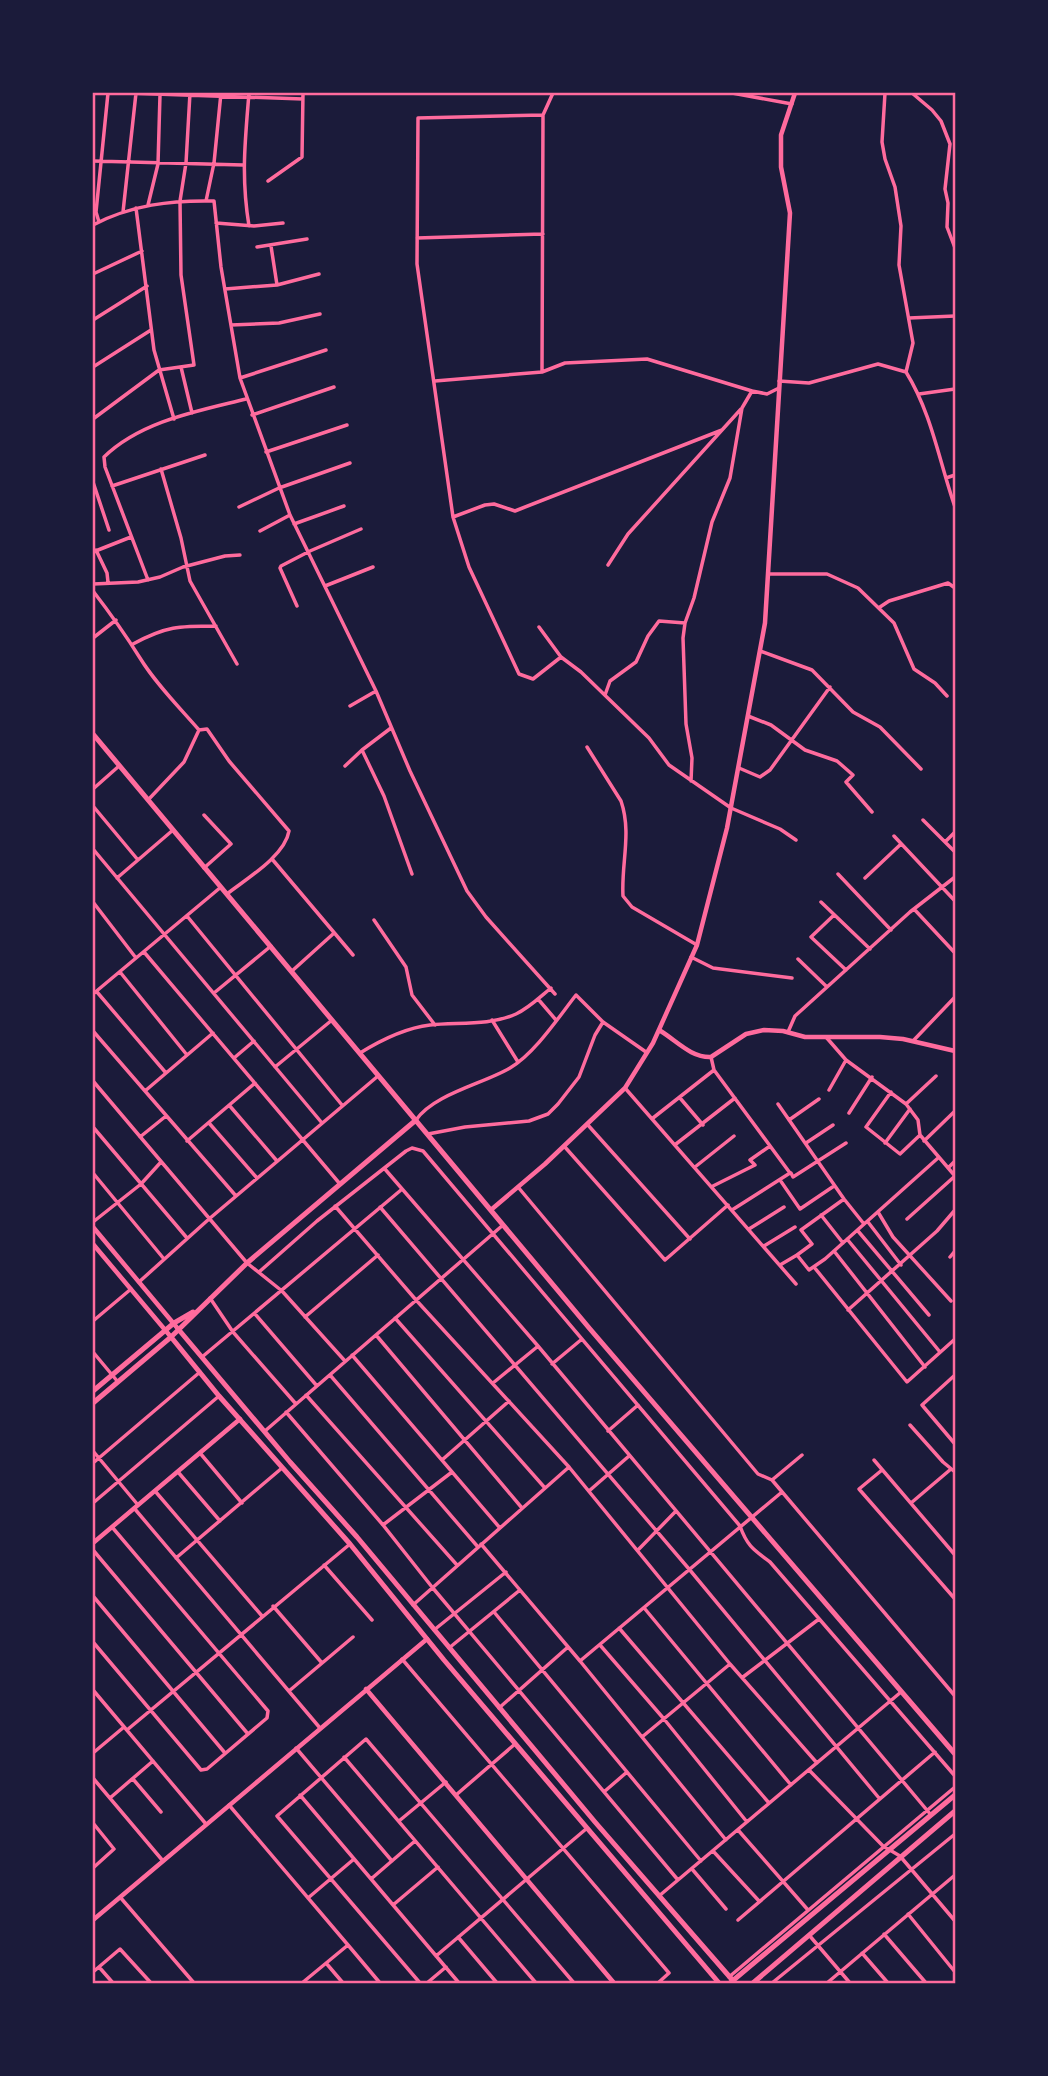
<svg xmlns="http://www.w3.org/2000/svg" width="1048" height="2076" font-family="'Alegreya Sans',sans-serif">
<rect width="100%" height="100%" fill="#1b1b3a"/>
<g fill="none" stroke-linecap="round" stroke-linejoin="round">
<!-- minor -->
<path stroke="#ff6b9d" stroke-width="3.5" d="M126,93L303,99
M732,93L792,104
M885,93L882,142L885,159L895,187L901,226L899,265L913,343L906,372C932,414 939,461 955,507
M912,93L932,110L941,121L950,144L945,189L948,203L947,227L955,248
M543,115L418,118L417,264L453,517L469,567L519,674L533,679L561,657
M93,161L243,165
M268,181L302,157L303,93
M206,201L214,163L221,93
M148,205L158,164L160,95
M136,208L154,350L174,419
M123,212L136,93
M99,222L96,212L108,93
M216,223L254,226L283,223
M93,225C131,205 171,200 214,201L221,267L240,378L290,515L376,691L410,771L467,891L486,917L555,994
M249,226C241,177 245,142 249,93
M417,238L543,234
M271,246L277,285
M257,247L307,239
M93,274L142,251
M225,289L277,285L319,274
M909,318L955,316
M93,320L147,286
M231,325L279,323L320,314
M93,367L151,330
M181,367L192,413
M542,372L543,115L553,93
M240,378L326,350
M435,381L542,372L565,363L647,359L752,391
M779,381L809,383L878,364L906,372
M919,394L955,389
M252,415L334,387
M93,419L159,370L194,365L181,275L180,201L186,163L190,93
M266,452L347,425
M161,469L181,538L190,581L237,664
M946,478L955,475
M93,482L109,530
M112,486L205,455
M239,507L279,488L350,463
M453,517L485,505L494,504L515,511L722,430
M294,524L344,506
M260,531L290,515
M96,550L107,573L108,582
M93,552L131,537
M608,565L628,534L741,409
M768,574H827L858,588L894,623L914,669L935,683L947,696
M148,580L105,467L104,457C141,421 198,411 246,399
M93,584L138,582L160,577L183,567L225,556L240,555
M325,586L373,567
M93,591C110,613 125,634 140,658C156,684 179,707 199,730L207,729L229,761L289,831C285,856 246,879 227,894
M297,606L280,568L281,566L310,551L361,529
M880,607L889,601L948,583L955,588
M539,627L561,657L581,672L649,738L669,765L731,808L780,829L796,840
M93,638L116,620
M133,644C166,626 179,626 216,626
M760,651L812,670L853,712L880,727L921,769
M605,695L610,681L636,662L648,636L659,621L685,623
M350,706L376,691
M748,716L771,725L805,750L837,761L853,775L846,782L872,812
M587,747L621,801C632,833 621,864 623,896L632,907L697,945
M362,750L384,796L412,874
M345,766L362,750L391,728
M739,768L760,777L770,770L830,687
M691,781L692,758L686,724L683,638L685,623L694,598L712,522L730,478L742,408L752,391L767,394L779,388
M93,789L119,766
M148,800L184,762L199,730
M93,806L138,860
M204,815L231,844L204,868
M923,820L955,852
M894,836L955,901
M945,842L955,832
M93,849L322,1123
M272,859L353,955
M838,874L891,930
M117,878L173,830
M865,878L901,844
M93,902L136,958
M821,902L870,949
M914,909L955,953
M834,915L811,937L846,970
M187,916L342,1105
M374,920L406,967L412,995L435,1025
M144,952L340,1184
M691,957L713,968L792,978
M798,959L827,987
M292,971L333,934
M120,972L187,1055
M97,992L166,1073
M214,993L271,946
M93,994L221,887
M538,999L556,1020
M492,1020L518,1062
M93,1031L236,1196
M788,1032L795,1016L910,912L955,877
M826,1037L846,1060L906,1104L918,1120L920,1135L955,1176
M913,1041L955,997
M360,1053C381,1040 405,1028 430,1025C458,1022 489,1026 516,1014C529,1008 540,997 551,988
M711,1057L714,1070L790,1173L732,1210
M234,1058L254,1041
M275,1067L332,1020
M93,1081L247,1263L282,1291L345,1361
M625,1088L796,1284
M829,1090L846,1060
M145,1091L213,1033
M891,1092L866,1127L900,1154L920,1135
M680,1098L703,1125
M778,1104L844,1199L864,1224
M906,1104L936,1076
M229,1105L277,1161
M849,1113L872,1077
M653,1118L714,1070
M416,1120C434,1094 483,1084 510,1068C535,1053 558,1018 576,995L603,1022L646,1052
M789,1120L819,1099
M209,1123L257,1178
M587,1124L690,1239
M93,1127L187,1238
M428,1134L465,1127L529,1121L548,1114L558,1104L579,1077L595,1035L603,1022
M140,1137L166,1116
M187,1141L255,1083
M924,1141L955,1111
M806,1143L833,1125
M885,1143L910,1109
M676,1144L735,1098
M564,1146L665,1260L728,1205
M695,1167L734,1136
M384,1168L538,1346L931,1815
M948,1168L955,1161
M93,1173L164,1259
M791,1173L793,1177L846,1143
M780,1180L800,1209L834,1186
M713,1186L755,1165L750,1160L770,1146
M518,1187L758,1474L772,1480
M335,1206L416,1300L569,1467L730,1664L817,1763
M380,1207L689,1569L879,1798
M878,1212L893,1237L951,1301
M821,1215L843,1243
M907,1219L955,1176
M93,1222L141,1184L161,1162
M868,1222L901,1265
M749,1229L784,1207
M858,1231L929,1315
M847,1239L940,1352
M764,1246L795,1227
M834,1251L925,1367
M797,1255L812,1244L801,1230L844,1199
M950,1257L955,1251
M780,1265L797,1255L809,1270L825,1259L938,1158
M814,1267L907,1382L955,1339
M259,1272L317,1221L406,1151L412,1148L423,1151L740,1526C747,1546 754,1550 770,1562L955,1776
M139,1282L209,1219L378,1076
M210,1298L233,1332L296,1404
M848,1310L937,1231L955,1210
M255,1314L317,1386
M305,1317L378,1255
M395,1318L545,1488
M93,1321L131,1289
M376,1335L522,1508
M93,1352L118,1382
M352,1355L500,1528
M202,1357L401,1190
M552,1364L582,1339
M330,1375L478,1547
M955,1375L922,1405L955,1444
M493,1383L537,1347
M306,1395L457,1565
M955,1404V1405
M286,1412L383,1525L432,1587L678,1880
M910,1425L943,1462L955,1472
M265,1431L503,1225
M608,1431L638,1405
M93,1451L138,1505
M200,1453L242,1503
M802,1455L772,1480L955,1696
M442,1460L509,1401
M874,1460L955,1555
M93,1463L200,1372
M882,1470L859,1489L955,1599
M178,1472L220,1521
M155,1491L262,1616
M589,1491L629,1456
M93,1503L219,1396
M911,1503L951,1469
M134,1508L320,1728
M383,1525L452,1472
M481,1544L580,1661L782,1492
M93,1550L248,1734
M638,1550L676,1511
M176,1558L282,1468
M324,1565L372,1620
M93,1596L225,1753
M413,1605L569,1467
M273,1606L322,1663
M645,1609L791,1785
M494,1612L701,1861
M619,1628L769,1803
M434,1630L506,1572
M93,1642L201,1770L207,1769L267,1718L268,1711L112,1527
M600,1645L664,1719L747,1822
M449,1648L520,1590
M402,1659L669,1973L658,1983
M580,1661L726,1840
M743,1677L819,1619
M93,1690L206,1824
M289,1691L353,1637
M499,1708L568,1647
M127,1730L350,1544
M642,1737L730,1664
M296,1748L392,1861
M93,1753L124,1727
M344,1757L536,1983
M809,1770L883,1846L900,1856L955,1921
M93,1778L163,1861
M133,1779L161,1812
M605,1791L627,1772
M300,1795L459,1983
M456,1795L515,1744
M110,1798L153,1761
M229,1805L348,1945L302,1983
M399,1821L446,1782
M93,1823L114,1849L93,1868
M738,1830L808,1910
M713,1851L759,1901
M692,1869L726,1909
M371,1879L415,1841
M659,1896L901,1692
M120,1897L194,1983
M308,1898L354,1859
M393,1905L438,1867
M908,1914L955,1972
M738,1920L935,1752
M884,1934L926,1983
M809,1935L850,1983
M458,1937L497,1983
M348,1945L380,1983
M862,1953L888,1983
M436,1956L586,1829
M326,1963L343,1983
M99,1967L113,1983
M93,1972L120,1949L151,1983
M729,1977L955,1787
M420,1983L277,1816L366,1739L574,1983
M427,1983L446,1967
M772,1983L955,1834
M827,1983L955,1875"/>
<!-- tertiary -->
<path stroke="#ff6b9d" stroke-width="4.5" d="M659,1030C676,1040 691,1058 711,1057L746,1034L764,1030L783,1031L805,1037H880L903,1039L955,1051
M492,1209L545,1164L625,1088L653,1043L697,945L727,828L765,623L790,213L781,167V135L795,93
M93,1227L179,1330
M93,1244L171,1337
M93,1543L240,1419
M366,1689L614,1983
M93,1920L427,1639"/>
<!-- secondary -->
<path stroke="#ff6b9d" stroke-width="5" d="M93,734L590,1329L955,1754
M179,1330L290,1462L357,1537L595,1822L735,1983
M171,1337L219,1396L350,1544L444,1660L719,1983
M93,1391L174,1323L193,1312
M93,1403L171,1337L247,1263L416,1120
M730,1983L955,1795
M753,1983L955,1811"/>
</g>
<!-- border -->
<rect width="1048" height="2076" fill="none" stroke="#1b1b3a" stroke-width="189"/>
<rect x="94" y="94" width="860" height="1888" fill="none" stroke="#ff6b9d" stroke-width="2.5"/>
</svg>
